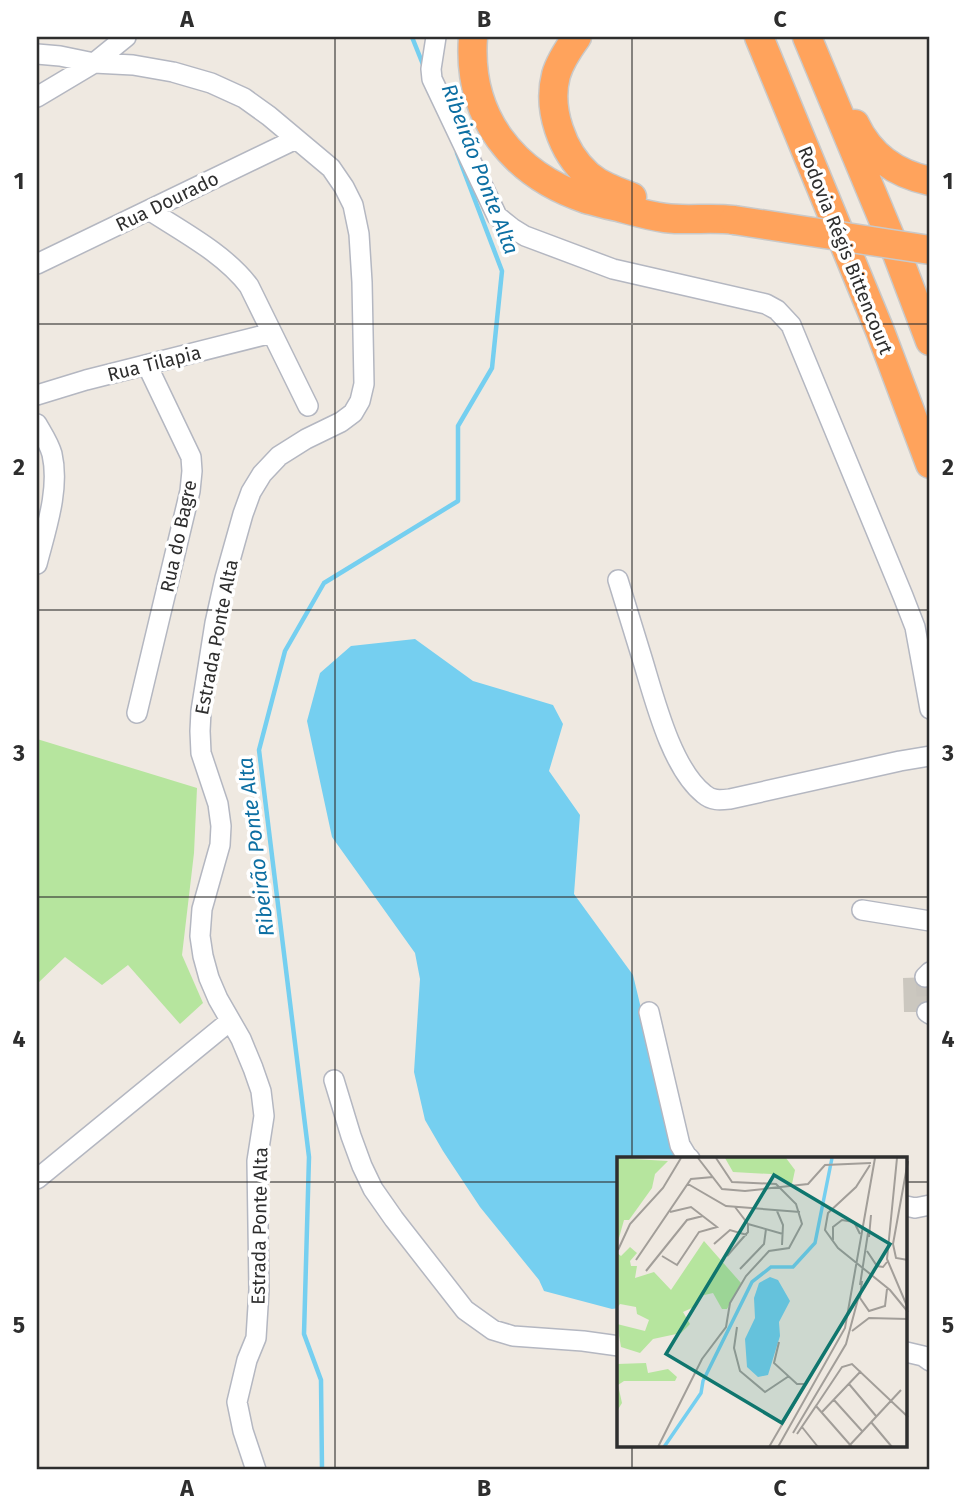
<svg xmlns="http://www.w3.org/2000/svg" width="967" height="1507" font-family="'Fira Sans',sans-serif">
<rect width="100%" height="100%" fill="#efe9e1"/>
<!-- green -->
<path fill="#b6e59e" d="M37,739L197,788L194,853L182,955L203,1003L180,1024L128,965L102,985L65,957L37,984Z"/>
<!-- water -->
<path fill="#75cff0" d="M415,639L473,681L553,705L563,724L549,771L580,815L574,894L633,975L677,1159H619V1308L612,1309L544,1291L539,1280L480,1207L443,1151L425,1120L414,1072L420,979L415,953L332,837L307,721L320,673L351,646Z"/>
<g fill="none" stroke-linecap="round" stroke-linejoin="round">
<!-- stream -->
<path stroke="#75cff0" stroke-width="4.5" d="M412,37L424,67
M322,1470L321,1380L304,1334L309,1157L259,750L285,651L324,583L458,501V426L492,368L502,271L457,153"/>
</g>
<!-- building -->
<path fill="#cbc7bf" d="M930,977V1012H904L903,978Z"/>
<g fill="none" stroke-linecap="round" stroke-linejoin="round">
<!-- minor-tunnel -->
<path stroke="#c8c4bd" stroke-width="19" stroke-dasharray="19 10" stroke-linecap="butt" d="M925,977L927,1012"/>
<defs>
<path id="minor" d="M436,37L431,69L432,79L497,216L512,228L525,236L613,269L766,304L777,310L791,325L903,596L915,627L930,709
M37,54L60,56L94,63L133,65L173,72L211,83L244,98L269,116L331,168L344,187L353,205L359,234L362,282L364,384L360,401L353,413L341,422L306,439L279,456L262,474L251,492L243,514L225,578L215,623L201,711L200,731L201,753L218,804L221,826L220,845L202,909L200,936L203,956L209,978L218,999L241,1039L253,1068L261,1091L264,1116L257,1161L259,1290L256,1338L247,1360L237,1402L243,1431L256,1470
M37,97L94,63L126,37
M149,210C183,232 225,254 249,286L308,406
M37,264L296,139
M37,395L86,380L272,333
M37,424C42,433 49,443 52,454C60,489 46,529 37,564
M618,580C626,606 634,632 642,658C654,697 671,768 704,794C712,801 720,800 730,799L900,761L930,756
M137,713L190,491L192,471L191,457L147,365
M862,910L930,921
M925,977L930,972
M649,1012L680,1145L686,1155L690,1159
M927,1012L930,1014
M334,1080L351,1136L362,1166L373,1189L394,1219L465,1310L493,1330L513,1336L583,1341L619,1346
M37,1179L230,1021
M906,1206L915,1208L930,1205
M906,1352L923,1356L930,1361"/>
<path id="highway" d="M473,37C467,116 512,174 586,199C597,202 607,205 618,207C633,211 649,216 665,218C688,221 711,217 734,220
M577,37C569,48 560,61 556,75C547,109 562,152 588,175C601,186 616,191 632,197
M759,37L880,331L930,464
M807,37L894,246L930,341
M855,124C870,156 896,174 930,181"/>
</defs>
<!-- minor casing -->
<use href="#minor" stroke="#b4b7c1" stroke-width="22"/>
<!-- highway casing -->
<use href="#highway" stroke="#c9c9c9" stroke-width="31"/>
<!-- minor -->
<use href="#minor" stroke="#fff" stroke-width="19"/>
<!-- highway -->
<use href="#highway" stroke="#ffa35c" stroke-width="28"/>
<defs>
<path id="highway-bridge" d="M734,220L930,250"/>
</defs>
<!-- highway-bridge casing -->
<use href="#highway-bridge" stroke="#c9c9c9" stroke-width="31" stroke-linecap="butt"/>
<!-- highway-bridge -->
<use href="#highway-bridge" stroke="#ffa35c" stroke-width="28"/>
</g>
<!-- grid -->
<path fill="none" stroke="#2e2e2e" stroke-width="2" stroke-opacity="0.55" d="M335,37V1470M632,37V1159M37,324H930M37,610H930M37,897H930M37,1182H619M906,1182H930M632,1446V1470"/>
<g text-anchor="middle" stroke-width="7" stroke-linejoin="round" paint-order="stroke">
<!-- street labels -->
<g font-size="19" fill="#2e2e2e" stroke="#fff">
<text transform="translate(167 201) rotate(-26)" y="7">Rua Dourado</text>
<text transform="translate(846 250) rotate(68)" y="7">Rodovia Régis Bittencourt</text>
<text transform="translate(154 363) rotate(-14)" y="7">Rua Tilapia</text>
<text transform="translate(178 536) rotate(-78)" y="7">Rua do Bagre</text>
<text transform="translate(216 637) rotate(-79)" y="7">Estrada Ponte Alta</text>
<text transform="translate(259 1226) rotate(-89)" y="7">Estrada Ponte Alta</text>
</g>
<!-- water labels -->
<g font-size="21" font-style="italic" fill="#0d6fa3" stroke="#fff">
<text transform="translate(480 169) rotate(69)" y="7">Ribeirão Ponte Alta</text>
<text transform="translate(256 847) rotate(-97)" y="7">Ribeirão Ponte Alta</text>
</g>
</g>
<!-- overview -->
<g transform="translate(617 1157)">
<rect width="290" height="290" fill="#efe9e1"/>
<path d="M0,1L51,4L38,17L35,31L12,63H7L0,88ZM108,1H169L178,13L175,27L154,17L116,15ZM87,84L124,126L110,152H105L96,136L83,139L79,149L66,155L73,167L64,176L36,182L23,196L4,190L0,167L28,174L32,163L20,157L19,150L3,147L0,151V96L4,99L13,90L20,96L13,104L14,109H20L18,121L37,115L54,133ZM29,206L31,216L51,212L60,220L58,224H7L1,228L5,246L0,254V207Z" fill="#b6e59e"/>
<path d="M153,120L161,123L173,144L162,165L163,179L151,218L141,220L130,210L128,182L138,161L137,141L142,126Z" fill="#75cff0"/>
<path fill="none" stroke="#75cff0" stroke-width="3.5" d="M47,290L84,236L86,224L135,125L154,110H176L198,86L215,1"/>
<path fill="none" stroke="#a29e99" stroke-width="2" d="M81,1L105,32L128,34L191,27L208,8L254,6M280,1L270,102L290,149M291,4L276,87L279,101L291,103M253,8L239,30L211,56L208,73L221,91L273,133L291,155M71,27L109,49L183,55M160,54L166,68L165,88M131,67L166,77M252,80L254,58M216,83V70L225,63L237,65L243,77M97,87L113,73L130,78M1,93L13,67L46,31L64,1M250,94L260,109L266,110L270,105M45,99L60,108L82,75L100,70L74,50L53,55M110,99L131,75V67L118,50M19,103L74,22L96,20M123,112L147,87L149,72M29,114L70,63L86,59M245,124L243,141L252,154L268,149L270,132M243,128L251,76M120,170L117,191L123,214L148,235L172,219M235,174L252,161L291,162M162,185L157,206L180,227H188M232,227L259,259M217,243L245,274M199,249L225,210L235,207L291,260M205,255L244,214M254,265L275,290M185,270L201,290M176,276L229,187L241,142M180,277L199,249L235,290M232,289L284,233M41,290L85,202L109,170L113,146L129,119L152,94L172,91L185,67L179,47L159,27L115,25L99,1M152,290L198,211M161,290L228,171L258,1"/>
<path fill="#0f766e" fill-opacity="0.15" stroke="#0f766e" stroke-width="3.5" d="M157,18L273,87L165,266L49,197Z"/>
<rect width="290" height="290" fill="none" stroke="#2e2e2e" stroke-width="3.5"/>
</g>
<!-- border -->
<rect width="967" height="1507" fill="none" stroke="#ffffff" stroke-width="77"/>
<rect x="38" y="38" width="890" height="1430" fill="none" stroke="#2e2e2e" stroke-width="2.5"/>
<g font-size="23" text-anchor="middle" font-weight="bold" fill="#2e2e2e">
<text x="187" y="27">A</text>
<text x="484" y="27">B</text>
<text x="780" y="27">C</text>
<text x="19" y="189">1</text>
<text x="948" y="189">1</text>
<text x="19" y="475">2</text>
<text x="948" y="475">2</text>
<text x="19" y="761">3</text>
<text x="948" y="761">3</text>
<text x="19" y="1047">4</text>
<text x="948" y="1047">4</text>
<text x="19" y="1333">5</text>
<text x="948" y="1333">5</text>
<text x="187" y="1496">A</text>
<text x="484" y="1496">B</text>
<text x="780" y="1496">C</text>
</g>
</svg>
